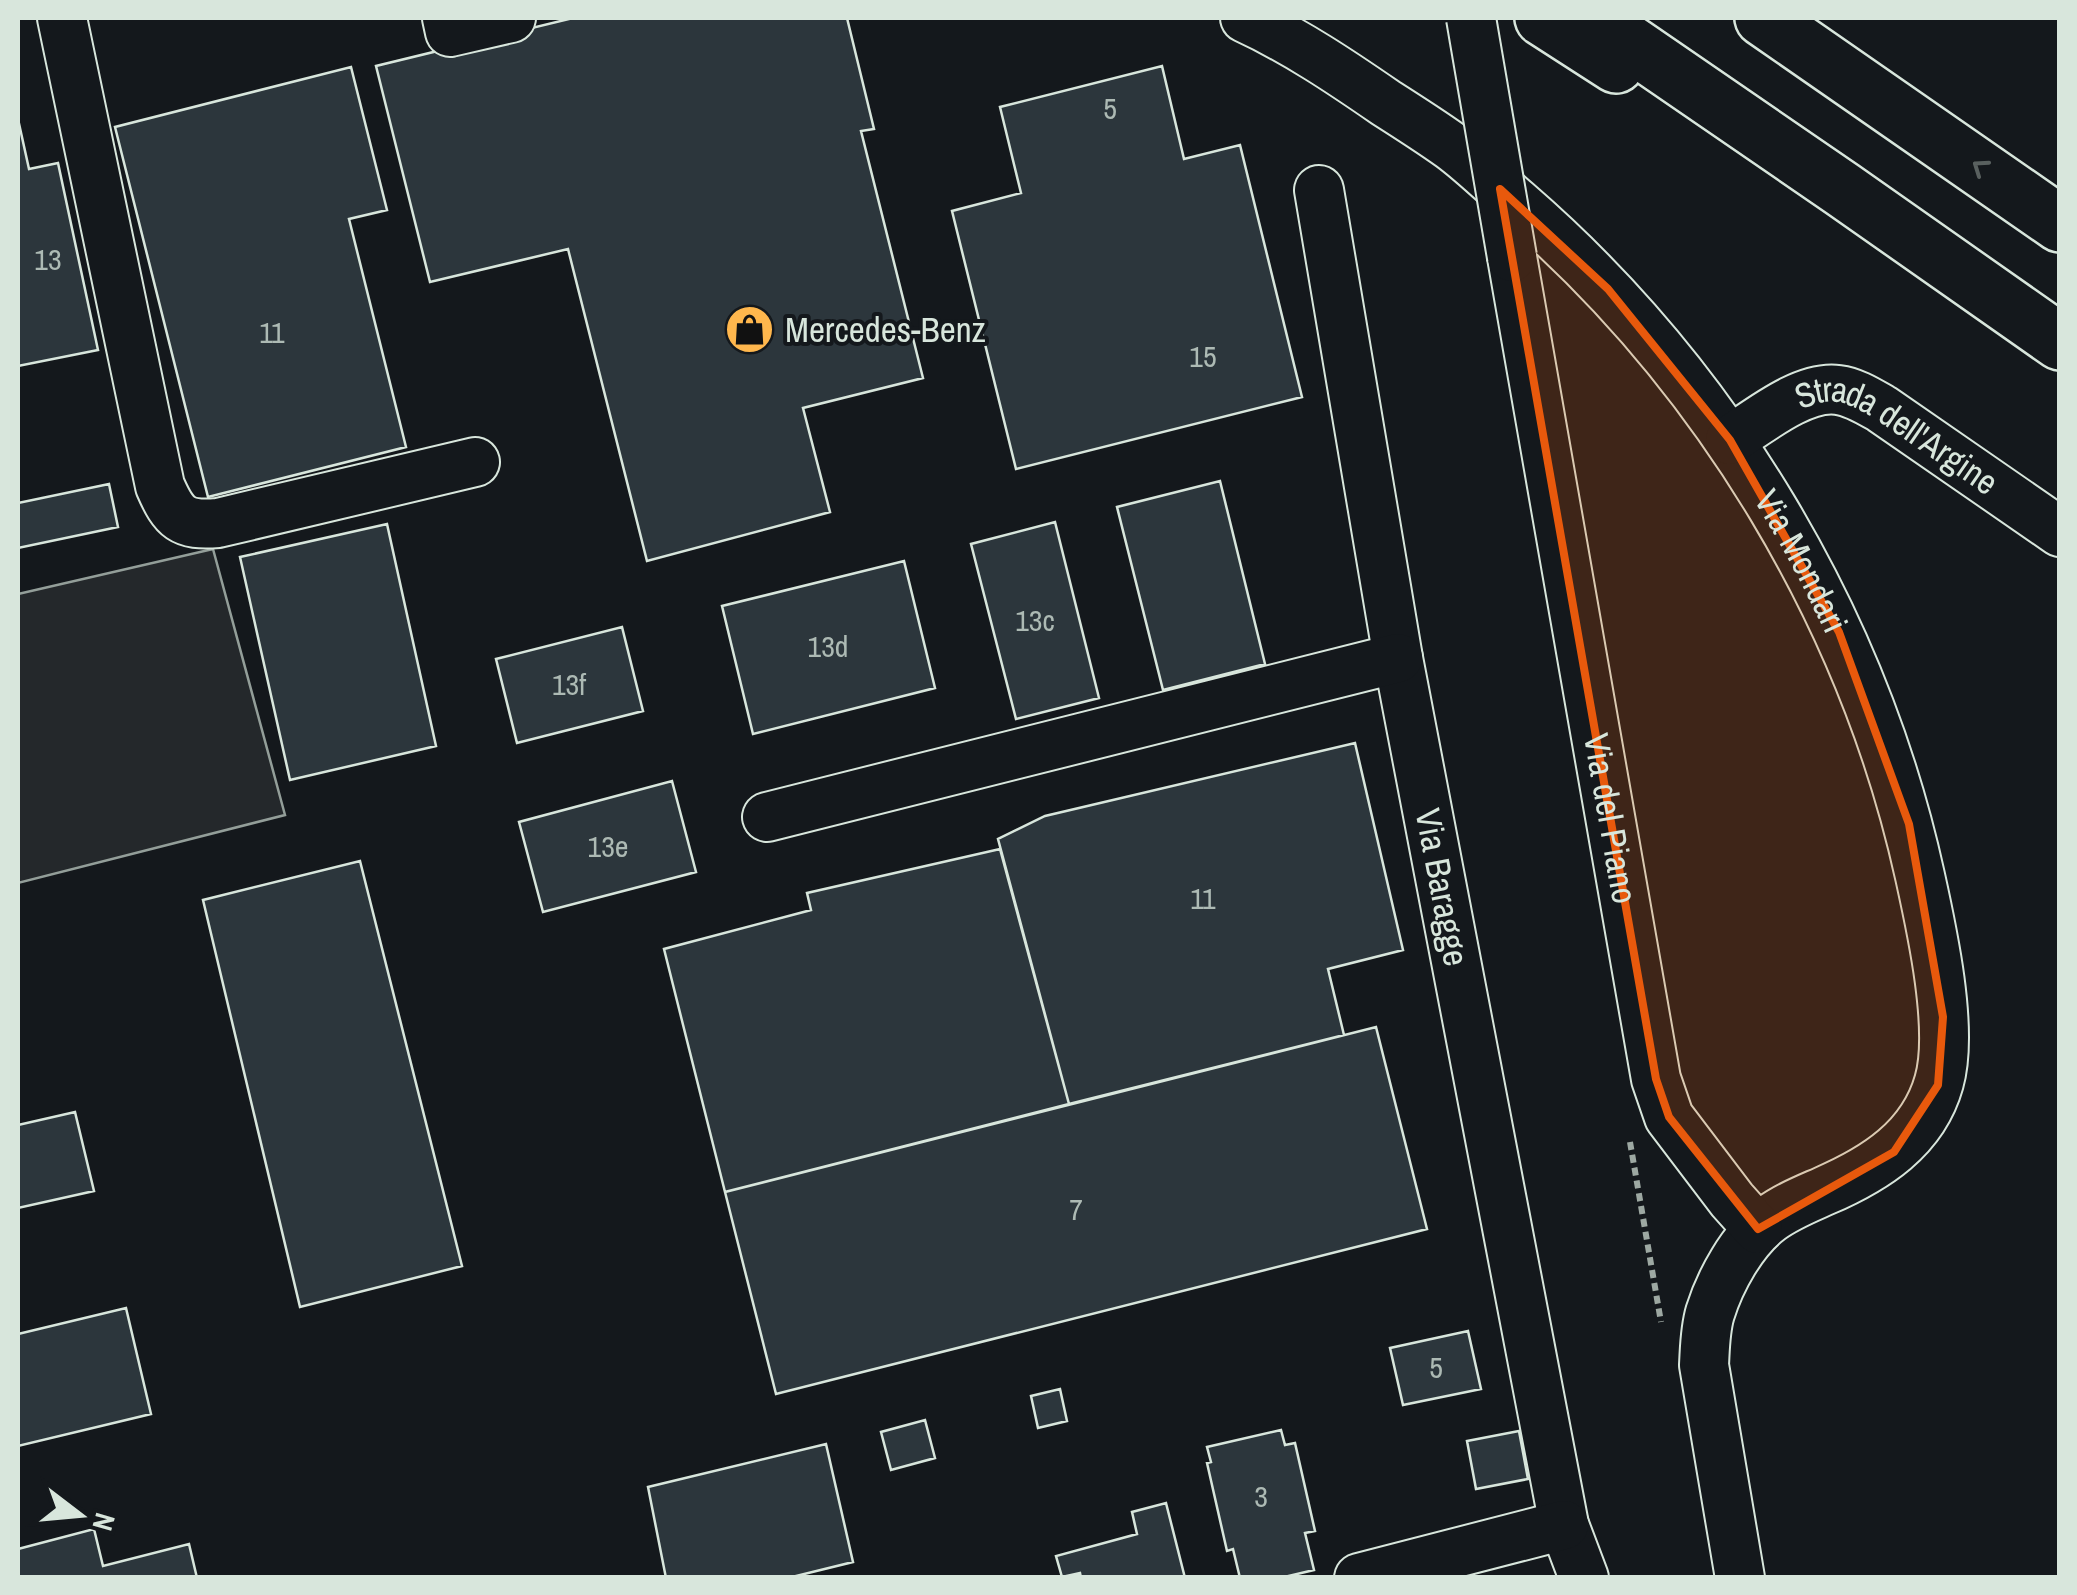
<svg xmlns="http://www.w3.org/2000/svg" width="2077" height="1595" font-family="'Archivo Narrow',sans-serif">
<rect width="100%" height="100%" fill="#14181c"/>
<!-- parking -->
<path fill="#24282b" stroke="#939e99" stroke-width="2.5" d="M213,549L285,815L18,883V594Z"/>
<!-- building -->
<path fill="#2c363c" stroke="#d8e6dc" stroke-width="2.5" d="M573,18H847L874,129L861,131L923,378L803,408L830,512L647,561L568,249L430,282L376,66Z
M1162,66L1184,159L1240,145L1302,397L1016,469L952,211L1021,193L1000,107Z
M351,67L387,210L349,219L406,447L208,497L115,127Z
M18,119L29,169L58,163L98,350L18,366Z
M1220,481L1265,664L1163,690L1117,507Z
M109,484L118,527L18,548V503Z
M1055,522L1099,698L1016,719L971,544Z
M387,524L436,746L290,780L240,557Z
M904,561L935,688L753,734L722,606Z
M622,627L643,711L517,743L496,659Z
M1355,743L1403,950L1328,969L1344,1035L1069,1104L998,839L1045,816Z
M672,781L696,872L543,912L519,822Z
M1000,849L1069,1104L725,1192L664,949L811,910L807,893Z
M360,861L462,1266L300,1307L203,900Z
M1376,1027L1427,1229L776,1394L725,1192Z
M75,1112L94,1191L18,1208V1125Z
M126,1308L151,1414L18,1446V1334Z
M1468,1331L1481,1389L1403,1405L1390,1348Z
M1060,1389L1067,1421L1038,1428L1031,1396Z
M925,1420L935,1458L891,1470L881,1432Z
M1281,1430L1285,1445L1295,1443L1315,1531L1305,1533L1314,1570L1280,1578H1240L1233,1549L1227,1551L1207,1463L1211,1462L1207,1447Z
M1519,1431L1528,1479L1476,1489L1467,1441Z
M826,1444L853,1562L788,1578H666L648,1487Z
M1166,1503L1185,1578H1081L1080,1573L1062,1577L1056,1556L1137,1534L1132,1512Z
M94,1529L103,1566L189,1544L197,1578H18V1549Z"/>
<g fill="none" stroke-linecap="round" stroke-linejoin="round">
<defs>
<g id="minor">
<path d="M62,18L160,486C174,518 182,526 218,523L475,462"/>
<path d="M447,18L450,32L511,18"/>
<path id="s1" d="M1245,18C1295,41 1341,72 1386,103C1408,117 1430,131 1451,146C1474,163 1495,184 1517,203C1717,376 1863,617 1920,876C1932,930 1954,1030 1939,1082C1923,1139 1875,1169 1824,1191C1806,1199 1786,1207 1770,1219C1742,1240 1720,1281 1710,1313C1705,1330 1705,1347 1704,1365L1740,1578"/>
<path id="s2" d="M1319,190L1398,658L1564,1525L1584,1578"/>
<path id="s3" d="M1512,257L1656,1079L1669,1117L1732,1200L1758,1229"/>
<path id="s4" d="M1730,440C1758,422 1803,385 1838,390C1854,392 1868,401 1882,409L2060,532"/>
<path d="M767,817L1398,658"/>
<path d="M1359,1578L1564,1525"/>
</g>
<path id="highway" d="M1543,18L1616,65
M1593,18L1842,189L2060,342
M1763,18L2060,224"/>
</defs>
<!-- minor casing -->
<use href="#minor" stroke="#d8e6dc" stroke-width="52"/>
<!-- highway casing -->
<use href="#highway" stroke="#d8e6dc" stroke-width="60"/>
<!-- path -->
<path stroke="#9da8a2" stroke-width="6" stroke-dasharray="8 5" stroke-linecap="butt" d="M1630,1142L1661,1322"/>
<!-- minor -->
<use href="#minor" stroke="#14181c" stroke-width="48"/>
<!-- highway -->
<use href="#highway" stroke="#14181c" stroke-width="55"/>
<defs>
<path id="minor-bridge" d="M1471,18L1512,257"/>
</defs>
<!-- minor-bridge casing -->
<use href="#minor-bridge" stroke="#d8e6dc" stroke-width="52" stroke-linecap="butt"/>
<!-- minor-bridge -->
<use href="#minor-bridge" stroke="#14181c" stroke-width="48"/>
</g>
<!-- one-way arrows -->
<defs><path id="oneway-chevron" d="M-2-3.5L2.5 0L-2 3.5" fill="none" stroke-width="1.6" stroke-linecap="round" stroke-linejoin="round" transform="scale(2.5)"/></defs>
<use stroke="#59605f" href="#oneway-chevron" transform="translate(1980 167) rotate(-145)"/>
<!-- marked area -->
<path fill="#e8590c" fill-opacity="0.2" stroke="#e8590c" stroke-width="8" stroke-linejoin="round" d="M1500,189L1608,289L1730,440L1839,632L1909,824L1943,1017L1938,1085L1894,1152L1758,1229L1669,1117L1656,1079Z"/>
<!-- icons -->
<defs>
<symbol id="shop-disc" viewBox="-11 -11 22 22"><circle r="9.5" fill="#ffb74d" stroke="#14181c"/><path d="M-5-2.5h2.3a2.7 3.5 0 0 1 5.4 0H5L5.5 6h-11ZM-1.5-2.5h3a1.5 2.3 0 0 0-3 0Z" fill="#111"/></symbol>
</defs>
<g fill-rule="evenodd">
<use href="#shop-disc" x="722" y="302" width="55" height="55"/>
</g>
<g text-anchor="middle" stroke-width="8" stroke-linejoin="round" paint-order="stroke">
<!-- number labels -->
<g font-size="30" fill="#adbab4">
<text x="1110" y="119">5</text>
<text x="48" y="270">13</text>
<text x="272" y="343">11</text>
<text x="1203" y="367">15</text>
<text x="1035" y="631">13c</text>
<text x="828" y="657">13d</text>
<text x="569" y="695">13f</text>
<text x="608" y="857">13e</text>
<text x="1203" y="909">11</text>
<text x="1076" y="1220">7</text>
<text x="1436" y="1378">5</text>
<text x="1261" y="1507">3</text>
</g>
<!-- poi labels -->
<g font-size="35" fill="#d8e6dc" stroke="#14181c" text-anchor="start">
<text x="785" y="342">Mercedes-Benz</text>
</g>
<!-- street labels -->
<g font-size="35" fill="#d8e6dc" stroke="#14181c">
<text dy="12" stroke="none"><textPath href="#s4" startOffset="192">Strada dell'Argine</textPath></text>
<text dy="12" stroke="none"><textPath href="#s1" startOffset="790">Via Mondari</textPath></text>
<text dy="12" stroke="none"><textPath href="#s3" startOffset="570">Via del Piano</textPath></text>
<text dy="12" stroke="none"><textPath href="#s2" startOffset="708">Via Baragge</textPath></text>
</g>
</g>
<!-- border -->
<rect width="2077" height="1595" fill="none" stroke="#d8e6dc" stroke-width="40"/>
<!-- north arrow -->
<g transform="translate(80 1515) rotate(106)" stroke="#14181c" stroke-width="8" paint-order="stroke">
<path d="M0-8L18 38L0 25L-18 38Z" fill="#d8e6dc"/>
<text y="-15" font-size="28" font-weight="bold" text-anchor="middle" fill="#d8e6dc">N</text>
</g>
</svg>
